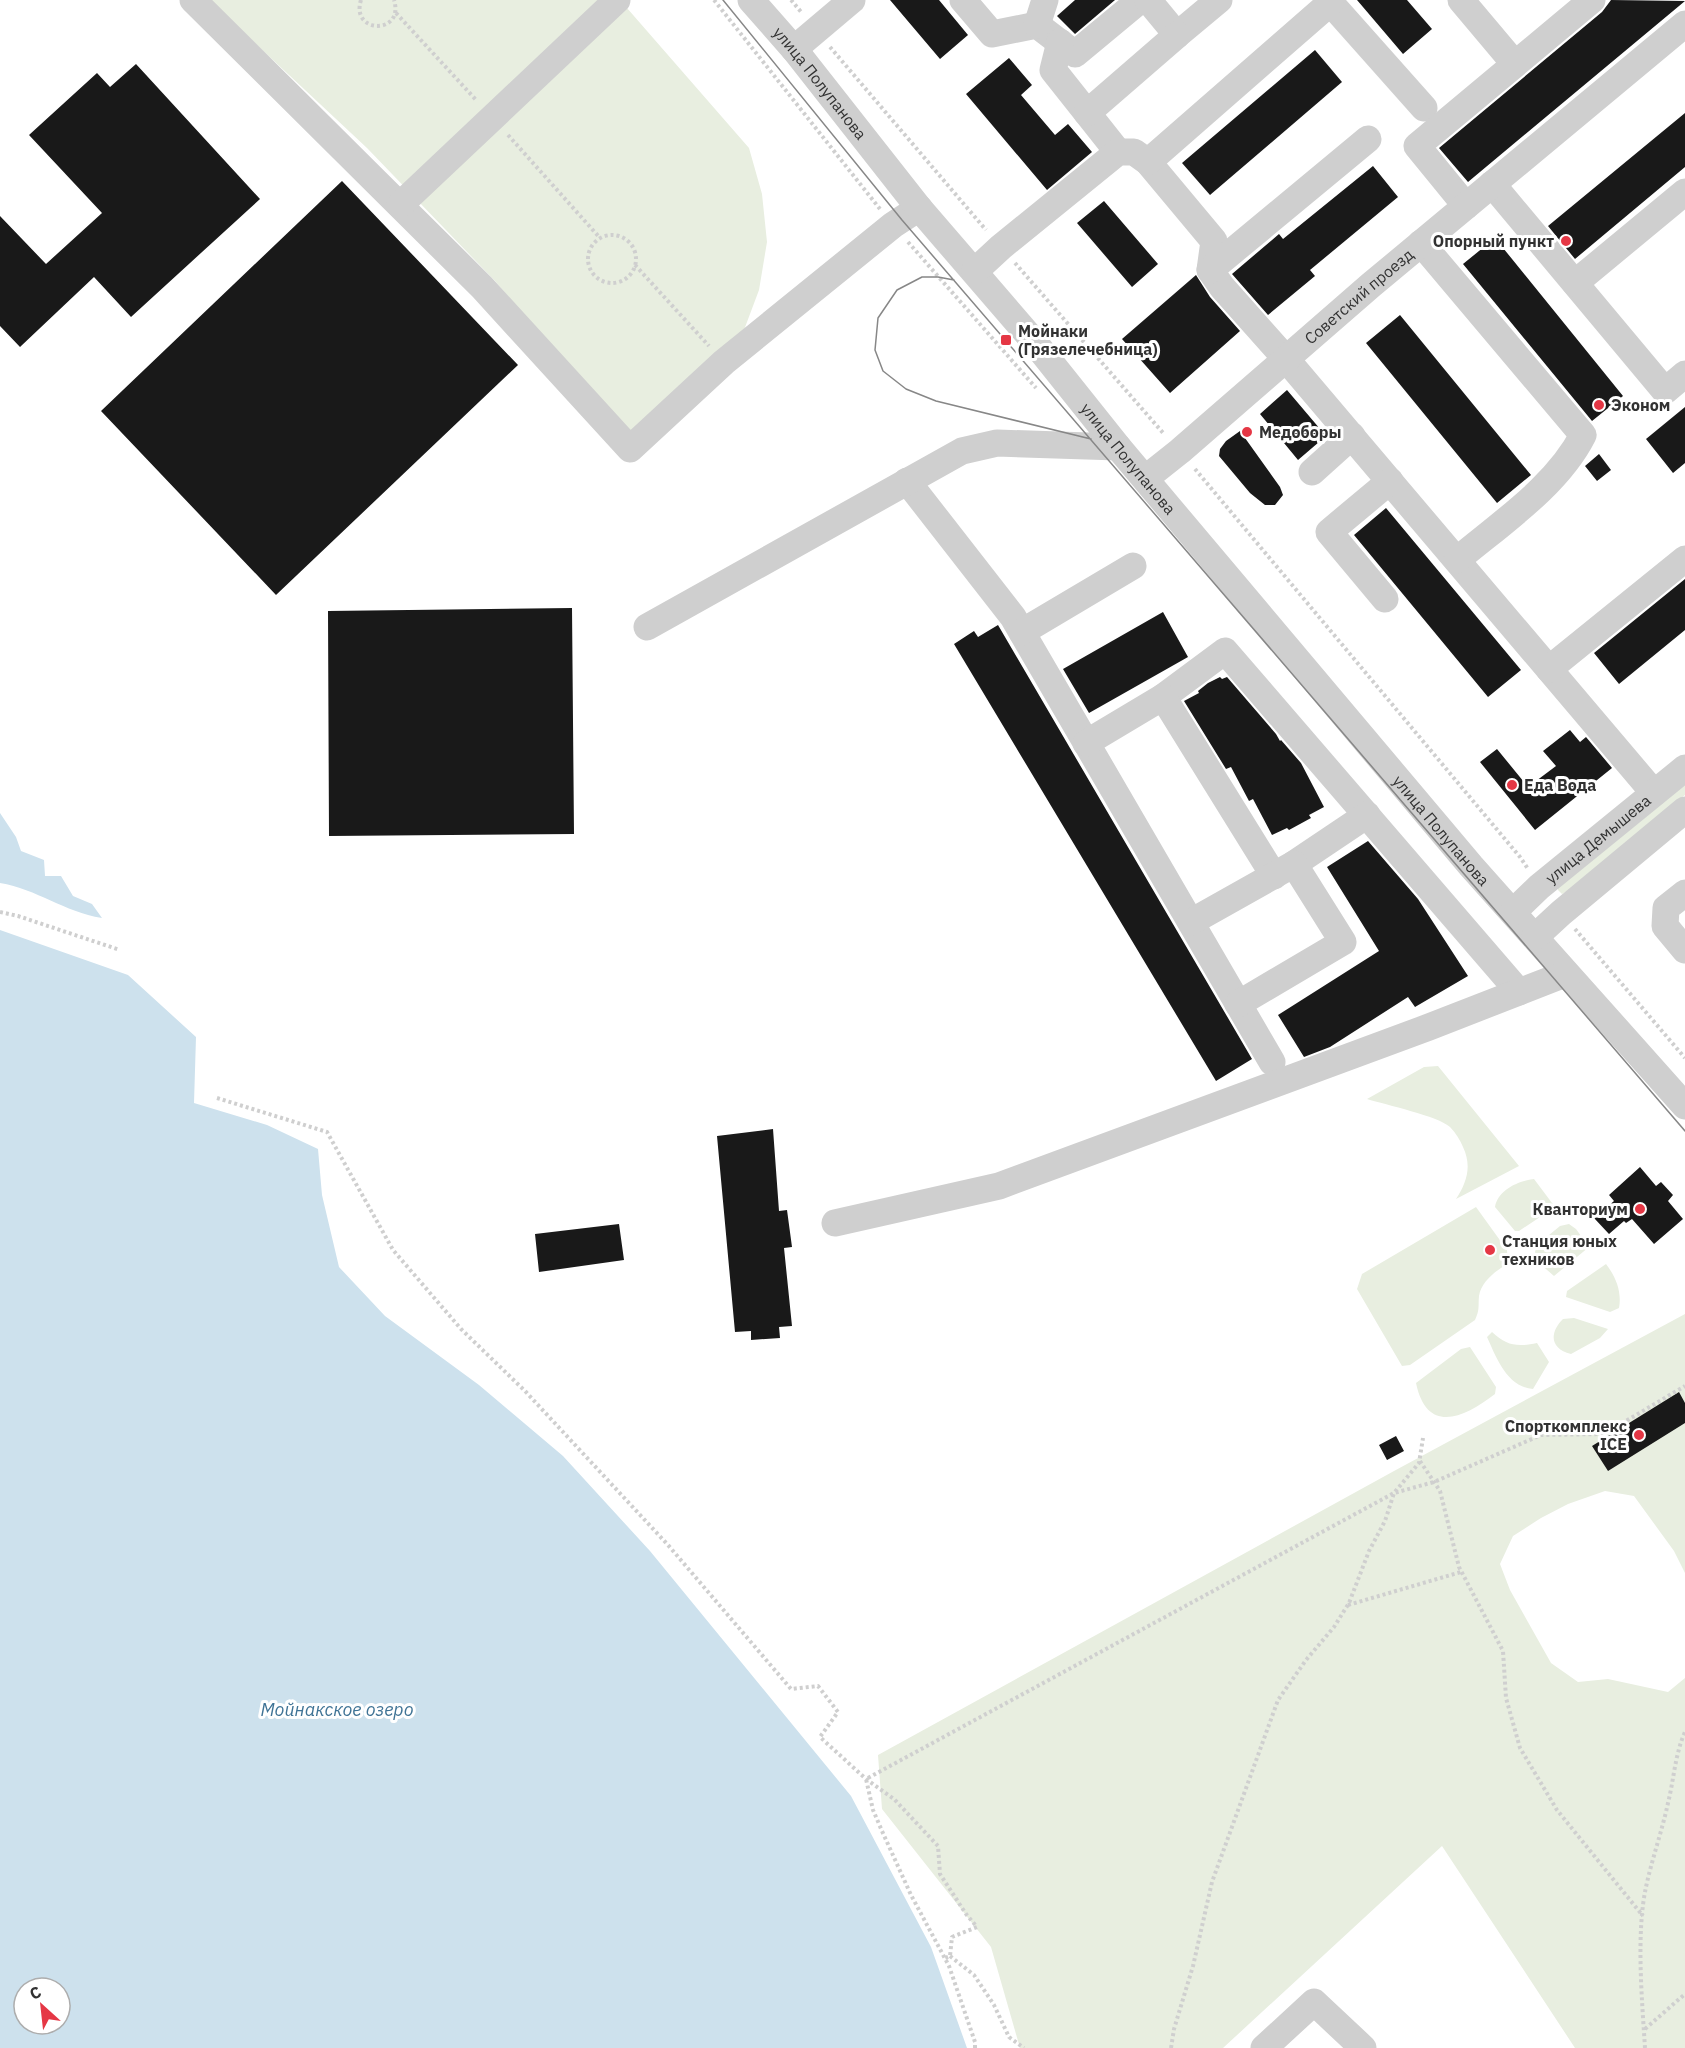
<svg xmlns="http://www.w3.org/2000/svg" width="1685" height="2048" font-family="'IBM Plex Sans',sans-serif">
<rect width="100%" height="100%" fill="#fff"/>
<!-- green -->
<path fill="#e8eee0" d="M209,0H620L749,148L762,194L767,242L759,290L741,338L632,432L541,335L495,281L367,148Z
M1685,779V795L1571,889L1562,894L1558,890V885Z
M1438,1066L1519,1166L1456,1199C1467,1182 1472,1166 1463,1147C1460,1140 1456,1133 1450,1127C1438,1116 1386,1105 1367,1099L1424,1067Z
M1534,1179L1555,1207L1519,1231H1515L1495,1207C1498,1190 1518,1181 1534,1179Z
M1476,1207L1507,1250L1508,1264C1496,1270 1481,1282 1479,1296C1478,1307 1480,1309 1475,1320L1410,1365L1402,1366L1357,1289L1362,1274Z
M1569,1224L1576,1229L1589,1247L1554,1276L1539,1263L1535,1252L1537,1245L1560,1226Z
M1606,1264C1616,1277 1622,1292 1619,1308L1610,1312L1566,1297L1567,1291Z
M1685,1314V1573L1674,1551L1634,1496L1605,1491L1568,1504L1541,1518L1513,1536L1500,1564L1510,1590L1551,1663L1578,1682L1608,1679L1668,1692L1685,1678V2048H1575L1442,1846L1223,2048H1020L991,1947L882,1809L878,1755L1394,1471Z
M1574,1318L1608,1329L1600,1338L1571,1354C1550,1349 1549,1333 1563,1319Z
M1492,1332C1507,1346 1517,1347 1537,1343L1549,1362L1533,1389C1507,1387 1496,1357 1487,1337Z
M1470,1347L1496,1387L1495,1394C1464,1418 1427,1435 1416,1383L1461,1349Z"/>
<!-- water -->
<path fill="#cde1ed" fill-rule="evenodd" d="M0,813L16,837L21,851L44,860L45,876H61L73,896L92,904L102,918C64,912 37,889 0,883Z
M0,930L128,975L196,1037L194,1103L267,1125L318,1149L322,1195L339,1267L385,1316L479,1385L563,1456L650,1551L851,1796L931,1947L967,2048H0ZM24,1988H60V2024H24Z"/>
<!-- building -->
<path fill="#191919" d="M890,0H939L968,35L940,59Z
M1075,0H1115L1075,34L1057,16Z
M1357,0H1407L1432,29L1403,54Z
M1611,0L1685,1L1468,182L1439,148L1602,12Z
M1315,50L1342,82L1210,195L1182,163Z
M1009,58L1032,85L1021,95L1055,135L1068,124L1092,152L1047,190L966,94Z
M136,64L260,199L131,317L94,277L20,347L0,326V216L46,264L102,213L29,135L97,73L110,87Z
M1685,113V167L1575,259L1548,226Z
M1373,166L1398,197L1310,270L1315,276L1268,315L1232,274L1279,234L1283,239Z
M342,181L518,365L276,595L101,411Z
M1104,201L1158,264L1132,287L1077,223Z
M1495,238L1623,396L1592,421L1463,264Z
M1196,275L1210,297L1240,331L1170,393L1122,339Z
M1400,315L1531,475L1497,503L1366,343Z
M1287,390L1326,436L1298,460L1260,414Z
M1685,407V463L1673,473L1646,439Z
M1240,431L1280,487L1283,495L1275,505H1265L1250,493L1219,456L1220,449L1226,441Z
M1599,454L1611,470L1597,481L1585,466Z
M1386,508L1521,670L1488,697L1354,535Z
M1685,579V630L1619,684L1594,653Z
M572,608L574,834L329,836L328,611Z
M1163,612L1188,657L1089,713L1063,669Z
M998,625L1252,1059L1216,1081L954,644L974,631L978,637Z
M1220,677L1222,679L1227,677L1276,734L1280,741L1281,740L1301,763L1324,807L1309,815L1311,818L1289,830L1287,828L1272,835L1253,799L1249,801L1231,767L1226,769L1184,701L1199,693L1198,691L1208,683Z
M1570,730L1580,742L1586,737L1612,768L1535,830L1480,762L1497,749L1528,787L1556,766L1543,751Z
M1368,841L1418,899L1468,976L1415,1007L1408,997L1330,1047L1304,1057L1278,1015L1379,951L1327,867Z
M773,1129L779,1211L787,1210L792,1247L784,1248L792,1326L779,1327L780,1338L751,1340V1331L735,1332L717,1136Z
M1640,1167L1656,1186L1661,1182L1673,1195L1668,1201L1683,1219L1654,1244L1632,1219L1626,1223L1624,1221L1609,1234L1594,1218L1614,1201L1609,1195Z
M619,1224L624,1260L539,1272L535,1234Z
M1679,1392L1685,1403V1423L1608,1471L1592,1446Z
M1396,1436L1404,1451L1387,1460L1379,1445Z"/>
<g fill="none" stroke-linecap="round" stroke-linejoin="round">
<!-- path -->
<path stroke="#cfcfcf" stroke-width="4" stroke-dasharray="3 3" stroke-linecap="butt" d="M361,0C350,34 405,35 394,0
M714,0L880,209
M791,0L802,13
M396,13L477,101
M830,47L986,230
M508,135L600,238
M588 259a24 24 0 1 1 48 0a24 24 0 1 1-48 0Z
M908,242L1036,388
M1015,263L1164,434
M635,265L709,346
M1195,469L1520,857L1528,869
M0,912L18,916L120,950
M1575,929L1685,1058
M217,1098L327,1132L393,1250L461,1329L525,1391L668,1545L791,1689L818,1686L838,1712L820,1737L866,1779L894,1799L938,1846L940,1874L966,1914L977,1927L952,1937L950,1956L945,1958
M1420,1461L1440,1491L1459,1567L1503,1651L1506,1698L1520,1748L1557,1810L1643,1916
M1348,1605L1461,1572
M950,1956L974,1975L994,2005L1009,2037L1024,2048
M1645,2029L1685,1994
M975,2048V2042L949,1966L911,1895L882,1831L873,1810L866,1779L1394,1493L1419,1463L1423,1438
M1171,2048L1174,2029L1193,1966L1212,1882L1278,1700L1306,1660L1334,1627L1349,1603L1369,1551L1385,1521L1394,1493L1434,1482L1541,1435L1604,1434L1685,1386
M1645,2048C1642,2000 1636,1933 1646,1887C1652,1859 1662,1831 1668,1803C1674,1779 1675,1754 1685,1732"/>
<!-- minor -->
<g stroke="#cfcfcf" stroke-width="27">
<path d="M193,0L482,287L630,449L724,362L893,225L919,208"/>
<path id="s1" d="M751,0L794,49L919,208L1031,338L1118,447L1471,866L1685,1106"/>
<path d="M963,0L992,34L1037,25L1075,54L1140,0"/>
<path d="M1148,0L1177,35L1219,0"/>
<path d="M1328,0L1424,108"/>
<path d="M1461,0L1514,63"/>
<path d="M1037,25L1045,0"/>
<path d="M1060,42L1053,70L1118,152"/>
<path d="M794,49L852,0"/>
<path d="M1087,113L1177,35"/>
<path d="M1148,162L1214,241L1210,270L1222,287L1286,359L1654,793"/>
<path d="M1492,184L1665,391L1685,374"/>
<path d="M400,205L617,0"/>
<path d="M1466,206L1417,146L1592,0"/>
<path d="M1421,243L1583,435C1557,486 1501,523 1457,560"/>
<path d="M1210,270L1368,139"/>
<path d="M975,271L1001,247L1118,152H1134L1148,162L1330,3"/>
<path d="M1575,283L1685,192"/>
<path d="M1312,472L1352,436"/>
<path id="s2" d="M1146,478L1180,451L1371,285L1685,24"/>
<path d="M907,481L1013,617L1272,1062"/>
<path d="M1385,599L1329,532L1390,481"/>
<path d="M647,627L962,451L997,443L1118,447"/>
<path d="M1022,632L1133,566"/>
<path d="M1549,669L1685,559"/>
<path d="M1163,697L1225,651L1519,992"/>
<path d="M1086,743L1163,697L1274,876"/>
<path d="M1294,864L1367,815"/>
<path d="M1685,893L1666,908L1665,926L1685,950"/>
<path id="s3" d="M1513,912L1539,887L1685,768"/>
<path d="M1191,922L1294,864L1343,942L1238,1004"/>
<path d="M1535,937L1561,913L1685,810"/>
<path d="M835,1223L999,1186L1429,1027L1560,976H1568"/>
<path d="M1264,2048L1314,2002L1363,2048"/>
</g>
<!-- tram -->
<path stroke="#878787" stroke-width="1.5" d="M723,0L902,220L1685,1131
M954,280L938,277H922L897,290L878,318L875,350L883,371L906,389L936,401L1091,439"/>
</g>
<!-- markers -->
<g fill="#e53745" stroke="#fff" stroke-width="2">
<circle cx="1566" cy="241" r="6"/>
<rect x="1000" y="334" width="12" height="12" rx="3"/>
<circle cx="1599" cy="405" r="6"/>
<circle cx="1247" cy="432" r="6"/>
<circle cx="1512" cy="785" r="6"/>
<circle cx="1640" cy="1209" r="6"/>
<circle cx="1490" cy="1250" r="6"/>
<circle cx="1639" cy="1435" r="6"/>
</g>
<g text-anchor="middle" stroke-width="6" stroke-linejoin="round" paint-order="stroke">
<!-- street labels -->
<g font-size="16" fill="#323232" stroke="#fff">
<text dy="6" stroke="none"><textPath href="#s1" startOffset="108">улица Полупанова</textPath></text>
<text dy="6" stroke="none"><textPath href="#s2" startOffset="280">Советский проезд</textPath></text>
<text dy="6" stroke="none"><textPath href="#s1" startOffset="594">улица Полупанова</textPath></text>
<text dy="6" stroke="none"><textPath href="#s1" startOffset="1080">улица Полупанова</textPath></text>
<text dy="6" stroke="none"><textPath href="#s3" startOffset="112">улица Демышева</textPath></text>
</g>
<!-- poi labels -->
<g font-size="16" font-weight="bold" fill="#323232" stroke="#fff" text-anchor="start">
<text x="1554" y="247" text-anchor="end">Опорный пункт</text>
<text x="1018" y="337">Мойнаки<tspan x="1018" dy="18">(Грязелечебница)</tspan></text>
<text x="1611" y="411">Эконом</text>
<text x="1259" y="438">Медоборы</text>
<text x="1524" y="791">Еда Вода</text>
<text x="1628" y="1215" text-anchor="end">Кванториум</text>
<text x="1502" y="1247">Станция юных<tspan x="1502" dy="18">техников</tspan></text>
<text x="1627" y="1432" text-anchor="end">Спорткомплекс<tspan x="1627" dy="18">ICE</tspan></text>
</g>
<!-- water labels -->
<g font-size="18" font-style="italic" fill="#3f7395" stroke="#fff">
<text x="337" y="1716">Мойнакское озеро</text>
</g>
</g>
<!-- north arrow -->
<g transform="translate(42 2006) rotate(333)"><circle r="28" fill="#ffffff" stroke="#adadad" stroke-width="1.5"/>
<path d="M0-4.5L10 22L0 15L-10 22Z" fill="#e53745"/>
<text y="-9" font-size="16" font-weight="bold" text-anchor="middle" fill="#323232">С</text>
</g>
</svg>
